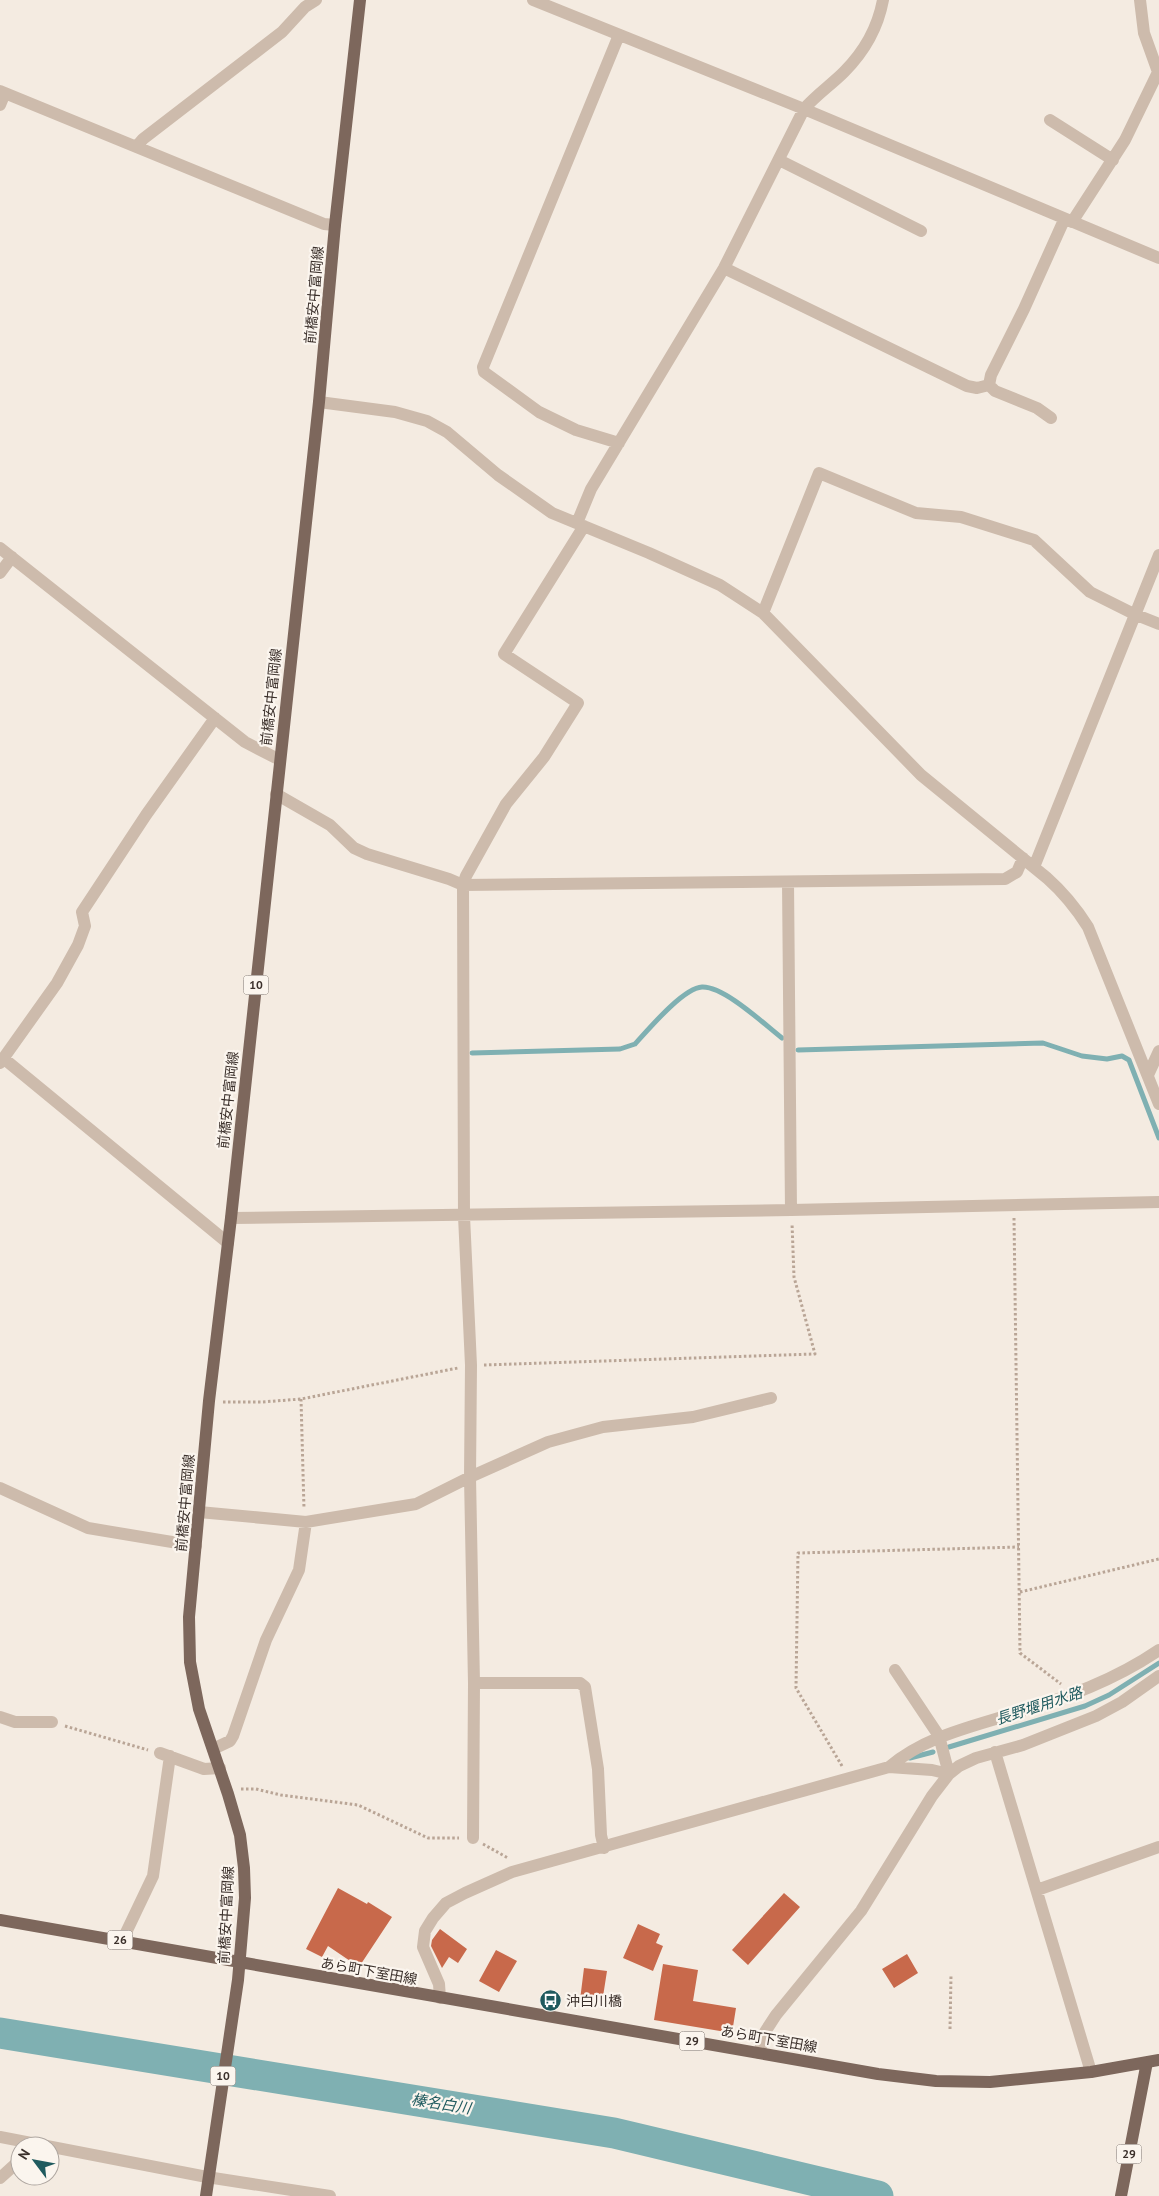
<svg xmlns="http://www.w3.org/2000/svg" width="1159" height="2196" font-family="'PT Sans','Noto Sans JP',sans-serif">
<rect width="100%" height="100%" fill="#f4ebe1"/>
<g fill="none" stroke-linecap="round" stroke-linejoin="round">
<!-- stream -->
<path stroke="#7fb0b2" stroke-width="5" d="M798,1050L1043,1043L1082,1056L1107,1059L1122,1056L1129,1060L1159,1138
M472,1053L620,1049L635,1044C648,1030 683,988 702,987C724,986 764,1024 782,1038
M949,1747L1085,1706L1109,1695L1159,1663
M910,1758L933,1752"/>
<!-- river -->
<path stroke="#7fb0b2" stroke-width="31" d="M0,2033L614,2133L878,2196"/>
</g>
<!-- building -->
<path fill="#c8694b" d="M338,1888L367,1904L368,1902L392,1917L359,1967L328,1946L322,1957L306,1949Z
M784,1893L800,1907L748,1965L732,1950Z
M638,1924L660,1934L656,1943L663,1946L653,1971L623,1958Z
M440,1929L467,1949L458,1963L449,1957L442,1968L431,1946L432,1940Z
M496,1950L517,1961L499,1992L479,1981Z
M907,1954L918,1973L894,1988L882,1969Z
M663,1964L698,1970L693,2001L736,2008L732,2033L654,2020Z
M584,1968L607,1971L602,2003L580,2000Z"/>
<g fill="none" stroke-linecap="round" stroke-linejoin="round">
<!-- path -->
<path stroke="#b9a596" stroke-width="3" stroke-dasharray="2.5 2.5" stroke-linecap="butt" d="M1014,1218L1020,1653L1061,1684
M484,1365L815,1354L794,1277L792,1223
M301,1399L304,1509
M223,1402H262L301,1399L458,1368
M1020,1592L1159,1559
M65,1726L148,1750
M842,1766L796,1688L798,1553L1019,1547
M241,1789H256L281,1795L358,1805L428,1838H459
M483,1844L508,1858
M950,2029L951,1975"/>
<!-- minor -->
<path stroke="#cdbbac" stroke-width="12" d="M533,0L804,109L1159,258
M619,35L483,367L484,372L539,412L576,430L619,443
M0,91L324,224L335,225
M0,105L5,93
M1050,120L1113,160
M137,146L143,139L282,32L305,7L316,0
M779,160L921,231
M1072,222L1125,140L1158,72L1144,33L1140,0
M724,268L967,386L977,388L989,385
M319,402L395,412L427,421L447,432L498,475L552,513L649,553L720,585L763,613L921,775L1047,878C1064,893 1076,908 1088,927L1159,1104
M1051,418L1037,408L995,391L989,385L991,375L1024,309L1064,220
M577,523L591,489L724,268L804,109C816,95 831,85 844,72C864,52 878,27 883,0
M0,548L245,742L280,760
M0,573L12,557
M763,613L819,473L916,513L961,517L1034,540L1090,592L1134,614L1159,624
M276,794L330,825L354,848L367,854L449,879L463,885L1005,879L1017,872L1023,858
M1034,867L1159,555
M788,882L791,1210
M3,1058L228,1243
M0,1063L57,983L78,945L85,926L82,912L146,815L215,718
M1148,1075L1159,1051
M231,1218L791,1210L1159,1202
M0,1488L88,1528L196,1546
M199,1512L306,1522L416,1504L470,1477L548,1442L603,1427L693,1417L771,1398
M895,1670L939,1736L949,1774
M474,1683H580L585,1687L598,1769L601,1835L604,1848
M0,1717L15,1722H52
M213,1749L230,1741L233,1736L266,1640L299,1570L306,1522
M995,1752L1091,2072
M160,1753L204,1769L220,1768
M889,1767C926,1736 971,1727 1015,1713C1066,1698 1115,1680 1159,1650
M473,1838L474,1683L470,1477L471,1365L464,1216L463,885L466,876L506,804L544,757L578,703L504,654L584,526
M1037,1890L1159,1847
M122,1941L153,1876L170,1756
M440,1998L439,1984L423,1947L425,1931L433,1918L446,1903L465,1893L512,1872L889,1767L932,1770L949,1774
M759,2053L765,2032L776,2015L861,1911L932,1796L949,1774L959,1766L976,1758L1023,1745L1096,1716L1122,1702L1159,1676
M0,2137L207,2177L330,2196
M0,2178L20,2160"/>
<!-- major -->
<path stroke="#7d675c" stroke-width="12" d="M0,1920L878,2074L936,2081L990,2082L1091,2072L1159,2060
M206,2196L238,1980L245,1898L244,1868L240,1835L228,1794L199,1709L190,1662L189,1617L209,1401L231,1218L319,402L335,225L360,0
M1121,2196L1147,2062"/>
</g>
<!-- icons -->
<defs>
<symbol id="bus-disc" viewBox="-11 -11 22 22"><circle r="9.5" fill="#1f5a5e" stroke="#fbf5ee"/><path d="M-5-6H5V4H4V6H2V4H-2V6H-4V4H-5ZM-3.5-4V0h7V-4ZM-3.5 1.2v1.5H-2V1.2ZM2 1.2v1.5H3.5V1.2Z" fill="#fff"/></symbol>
</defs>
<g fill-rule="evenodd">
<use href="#bus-disc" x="538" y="1988" width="25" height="25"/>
</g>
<g text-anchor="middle" stroke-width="4.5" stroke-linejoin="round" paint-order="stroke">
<!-- shield labels -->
<g fill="#fbf5ee" stroke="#756b66" stroke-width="1">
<rect x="243.5" y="975.5" width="25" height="19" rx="4"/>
<rect x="107.5" y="1930.5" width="25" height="19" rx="4"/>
<rect x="679.5" y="2031.5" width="25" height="19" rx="4"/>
<rect x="210.5" y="2066.5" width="25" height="19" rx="4"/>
<rect x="1116.5" y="2144.5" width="25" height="19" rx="4"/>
</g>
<g font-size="12" font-weight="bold" fill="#3b302b">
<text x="256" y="989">10</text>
<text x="120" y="1944">26</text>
<text x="692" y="2045">29</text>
<text x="223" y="2080">10</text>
<text x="1129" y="2158">29</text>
</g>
<!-- street labels -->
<g font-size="14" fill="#3b302b" stroke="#fbf5ee">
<text transform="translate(314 295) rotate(-85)" y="5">前橋安中富岡線</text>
<text transform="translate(271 697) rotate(-84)" y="5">前橋安中富岡線</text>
<text transform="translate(228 1100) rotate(-84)" y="5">前橋安中富岡線</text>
<text transform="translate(185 1503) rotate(-85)" y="5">前橋安中富岡線</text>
<text transform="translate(226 1915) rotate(-87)" y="5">前橋安中富岡線</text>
<text transform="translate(369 1971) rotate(10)" y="5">あら町下室田線</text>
<text transform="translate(769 2039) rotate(10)" y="5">あら町下室田線</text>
</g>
<!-- poi labels -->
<g font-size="14" fill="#3b302b" stroke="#fbf5ee" text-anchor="start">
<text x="566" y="2006">沖白川橋</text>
</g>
<!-- water labels -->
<g font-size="15" font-style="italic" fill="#1f5a5e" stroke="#fbf5ee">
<text transform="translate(1039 1706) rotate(-18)" y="5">長野堰用水路</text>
<text transform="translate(441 2104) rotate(9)" y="5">榛名白川</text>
</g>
</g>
<!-- north arrow -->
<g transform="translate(35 2161) rotate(302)"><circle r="24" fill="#fbf5ee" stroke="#aea6a0"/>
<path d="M0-4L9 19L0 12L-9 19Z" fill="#1f5a5e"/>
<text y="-8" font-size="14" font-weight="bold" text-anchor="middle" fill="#3b302b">N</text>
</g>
</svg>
